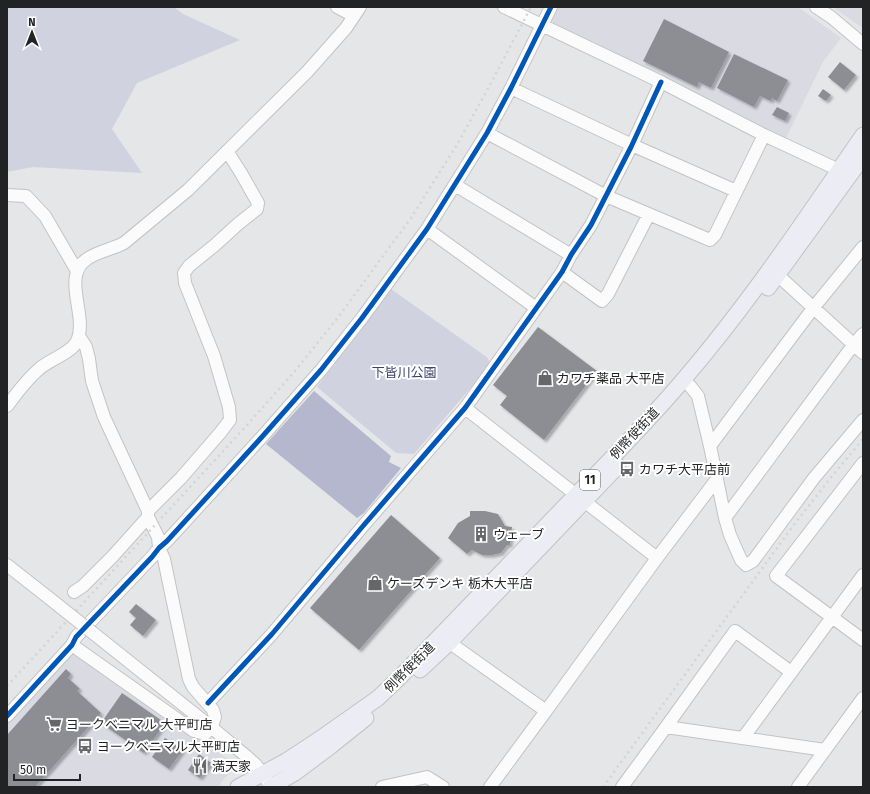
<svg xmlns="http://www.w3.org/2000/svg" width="870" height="794" font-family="'Fira Sans','Noto Sans JP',sans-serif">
<defs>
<filter id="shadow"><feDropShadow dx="2.5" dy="2.5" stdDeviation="1" flood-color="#0004"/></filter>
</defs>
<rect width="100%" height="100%" fill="#e5e6e8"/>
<!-- built -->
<path fill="#d9dae2" d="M558,7H798L841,38L823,62L785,140L554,26L552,20Z
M833,7H863V29L861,27Z
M71,653H78L232,762L235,767L233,769L232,771L221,782L220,785L216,787H7V723Z"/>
<!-- green -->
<path fill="#d0d2df" d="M7,7H174L183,14L240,40L137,83L112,129L142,173L33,167L7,172Z
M391,289L488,358L490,365L414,454L396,453L317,387Z"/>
<!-- water -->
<path fill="#b5b7ce" d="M314,391L391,456L389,462L401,468L364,513L357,518L266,444Z"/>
<!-- building -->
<path fill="#8d8e94" filter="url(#shadow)" d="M664,19L729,52L711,88L699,82L697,87L643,61Z
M734,54L788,80L777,101L772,98L771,101L760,96L754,107L717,88Z
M840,62L856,75L844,90L828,77Z
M823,89L831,95L826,101L818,96Z
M777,107L789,113L785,121L772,115Z
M538,327L597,371L544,440L500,405L507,396L493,385Z
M470,511H485L498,514L505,526L512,527L510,545H507L501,553L492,555H482L472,550L467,554L448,538L458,523L470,516Z
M391,515L440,558L359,650L310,608Z
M136,604L156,620L143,636L130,625L136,618L129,612Z
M66,669L71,674L68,678L80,689L77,691L101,713L35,787H7V735Z
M122,693L165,723L144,753L101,723Z
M165,738L183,750L169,769L152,757Z
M199,754L211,763L200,778L188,770Z"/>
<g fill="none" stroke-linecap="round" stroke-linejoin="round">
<defs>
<path id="minor" d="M337,7L354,16
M504,7L661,82L764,135L839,170L846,175
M816,7L831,17L863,44
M511,88L632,145L736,191
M487,133L606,196L710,240L715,235L764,135
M455,185L571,255
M7,195L26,196L45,216L77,271
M427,229L536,308
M771,269L863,353
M562,272L602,301L608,294L649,214
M684,380L691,387L698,396L710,446L725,518L730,535L741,560L746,565L753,561L814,478L863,420
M7,406C17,393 26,380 39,369C49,360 69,354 76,343C90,318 60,277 87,259C96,252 113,249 124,243L188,190L307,72L346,28L360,7
M465,408L657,558
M710,446L814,307L863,247
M863,463L776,576L863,640
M148,511L181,478L220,433L230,420L229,407L214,356L185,283L184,273L189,266L215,245L238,224L257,209L258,203L241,173L227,151
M725,518L854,344L863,334
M7,565L49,598
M74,592L83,586L113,556L148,517
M93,633L211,727L246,756L256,765L263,774L271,787
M443,638L546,711L657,558L717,479
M72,645L194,731L205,734L211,727L213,723L215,717L213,710L193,687L189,679L164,559L159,548L158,537L148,517V511L104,417L92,381L89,359L86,347L79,336
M208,703L272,634L363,526L465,408L562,272L571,255L591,225L631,147L661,82
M7,716L72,645L76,637L152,557L159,548L167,541L261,438L321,370L362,318L427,229L487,133L511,88L551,7
M666,727L825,750
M743,738L863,575
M382,787L427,777L443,787
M490,787L546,711
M622,787L666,727L735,631L791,672
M798,787L863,698"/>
<path id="major" d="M768,288L863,157
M420,670L449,643L618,466
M238,787L286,761L324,736L378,698L399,678C456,620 512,561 569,502C608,462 648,422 684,379C750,302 806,218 863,135
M270,787L295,773L331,746L366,718"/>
</defs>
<!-- minor casing -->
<use href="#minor" stroke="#c3c3c4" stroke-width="14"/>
<!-- major casing -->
<use href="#major" stroke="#c1c2c3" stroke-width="17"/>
<!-- minor -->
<use href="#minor" stroke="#fbfbfc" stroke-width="12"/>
<!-- major -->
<use href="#major" stroke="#ebecf4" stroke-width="15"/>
<!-- rail -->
<path stroke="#d4d4d5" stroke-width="2.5" stroke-dasharray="2 4" stroke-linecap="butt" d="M7,686L248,424L295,371L339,316L411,218L458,143L491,83L531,7
M603,787L793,526L832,476L863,439"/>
<defs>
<path id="minor-bridge" d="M49,598L93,633"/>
</defs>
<!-- minor-bridge casing -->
<use href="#minor-bridge" stroke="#c3c3c4" stroke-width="14" stroke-linecap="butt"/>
<!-- minor-bridge -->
<use href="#minor-bridge" stroke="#fbfbfc" stroke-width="12"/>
<defs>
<path id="cycleway" d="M208,703L272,634L363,526L465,408L562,272L571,255L591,225L631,147L661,82
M7,716L72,645L76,637L152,557L159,548L167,541L261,438L321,370L362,318L427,229L487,133L511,88L551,7"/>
</defs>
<!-- cycleway casing -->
<use href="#cycleway" stroke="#fff" stroke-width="8"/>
<!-- cycleway -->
<use href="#cycleway" stroke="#0057b8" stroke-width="5"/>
</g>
<!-- icons -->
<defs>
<symbol id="shop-bare" viewBox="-9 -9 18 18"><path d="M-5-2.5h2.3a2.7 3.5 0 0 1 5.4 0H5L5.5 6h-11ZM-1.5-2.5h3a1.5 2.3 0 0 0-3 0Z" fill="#666769" stroke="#fff" stroke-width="2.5" paint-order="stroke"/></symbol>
<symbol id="bus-bare" viewBox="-9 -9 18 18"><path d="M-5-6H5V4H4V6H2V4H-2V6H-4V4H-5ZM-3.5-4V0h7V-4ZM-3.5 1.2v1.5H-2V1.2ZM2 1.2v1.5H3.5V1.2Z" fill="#666769" stroke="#fff" stroke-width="2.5" paint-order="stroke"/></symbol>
<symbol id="building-bare" viewBox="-9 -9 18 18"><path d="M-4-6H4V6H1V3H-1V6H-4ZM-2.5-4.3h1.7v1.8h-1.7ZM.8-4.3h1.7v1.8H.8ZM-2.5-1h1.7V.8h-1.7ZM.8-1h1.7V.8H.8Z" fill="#666769" stroke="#fff" stroke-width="2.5" paint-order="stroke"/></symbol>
<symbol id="supermarket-bare" viewBox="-9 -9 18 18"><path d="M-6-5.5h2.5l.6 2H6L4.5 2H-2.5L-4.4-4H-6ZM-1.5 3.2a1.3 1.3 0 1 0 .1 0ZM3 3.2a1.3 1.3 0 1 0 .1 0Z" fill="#666769" stroke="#fff" stroke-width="2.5" paint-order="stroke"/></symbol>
<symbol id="restaurant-bare" viewBox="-9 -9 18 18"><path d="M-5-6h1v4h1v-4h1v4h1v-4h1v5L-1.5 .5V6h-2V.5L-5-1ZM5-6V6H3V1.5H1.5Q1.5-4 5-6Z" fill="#666769" stroke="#fff" stroke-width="2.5" paint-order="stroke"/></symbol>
</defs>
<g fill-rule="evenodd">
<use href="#shop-bare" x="534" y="367" width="22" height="22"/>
<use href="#bus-bare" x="616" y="458" width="22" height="22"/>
<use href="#building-bare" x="470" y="523" width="22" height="22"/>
<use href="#shop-bare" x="364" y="572" width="22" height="22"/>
<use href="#supermarket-bare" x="43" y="713" width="22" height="22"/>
<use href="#bus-bare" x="74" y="735" width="22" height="22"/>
<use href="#restaurant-bare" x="189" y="755" width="22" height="22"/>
</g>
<g text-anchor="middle" stroke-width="4" stroke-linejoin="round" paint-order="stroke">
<!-- shield labels -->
<rect fill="#fff" stroke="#646566" stroke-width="1" x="580" y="470" width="20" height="20" rx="3"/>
<g font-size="12" font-weight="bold" fill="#222324">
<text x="590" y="484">11</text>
</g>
<!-- park labels -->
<g font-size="13" fill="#3d406d" stroke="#fff">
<text x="404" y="377">下皆川公園</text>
</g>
<!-- poi labels -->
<g font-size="13" fill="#222324" stroke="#fff" text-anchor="start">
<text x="557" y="383">カワチ薬品 大平店</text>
<text x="639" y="474">カワチ大平店前</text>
<text x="493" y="539">ウェーブ</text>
<text x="387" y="588">ケーズデンキ 栃木大平店</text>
<text x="66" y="729">ヨークベニマル 大平町店</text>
<text x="97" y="751">ヨークベニマル大平町店</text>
<text x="212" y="771">満天家</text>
</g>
<!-- street labels -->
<g font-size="13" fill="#222324" stroke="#fff">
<text transform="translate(634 433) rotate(-47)" y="5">例幣使街道</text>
<text transform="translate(409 667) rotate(-45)" y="5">例幣使街道</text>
</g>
</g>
<!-- border -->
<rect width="870" height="794" fill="none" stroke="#222324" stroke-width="16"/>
<!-- north arrow -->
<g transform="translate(32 32)" stroke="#ffffff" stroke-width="3" paint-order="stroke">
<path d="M0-3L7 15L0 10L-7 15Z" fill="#222324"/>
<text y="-6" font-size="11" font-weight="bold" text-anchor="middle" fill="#222324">N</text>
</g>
<!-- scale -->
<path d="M14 774v6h66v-6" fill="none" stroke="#222324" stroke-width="2"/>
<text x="20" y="774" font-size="12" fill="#222324" stroke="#ffffff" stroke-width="3" paint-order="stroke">50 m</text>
</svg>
